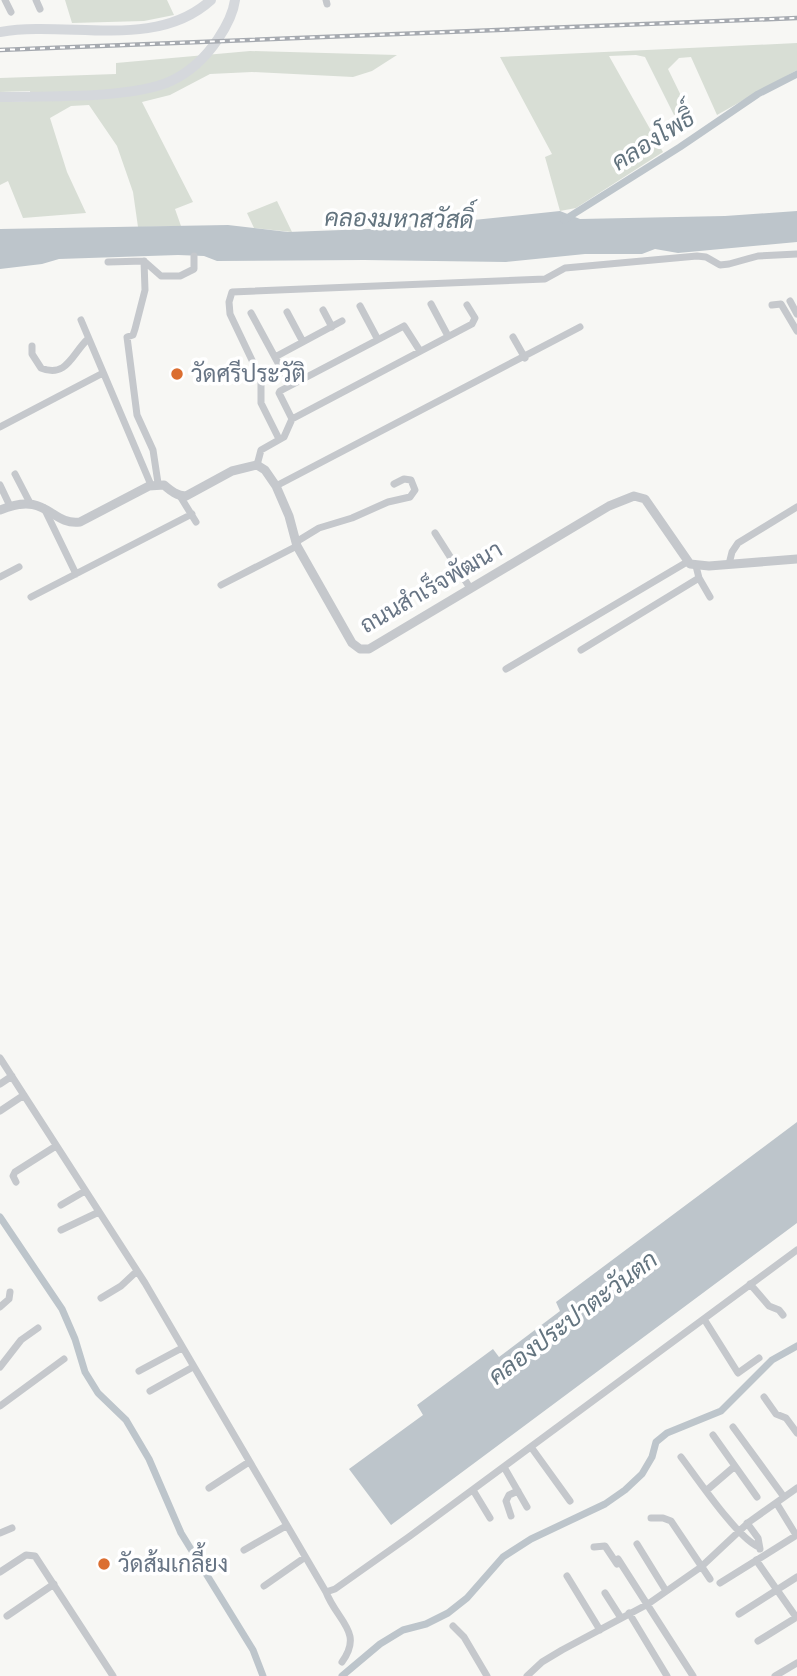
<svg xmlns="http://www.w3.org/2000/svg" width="797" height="1676" font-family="'DejaVu Sans',Sarabun,sans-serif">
<rect width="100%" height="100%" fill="#f7f7f4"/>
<!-- green -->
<path fill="#d8ded5" d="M65,0H167L174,15L144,21L72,23Z
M797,43V70L717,115L691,57L679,58L668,69L688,110L674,115L645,57L636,55L609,56L663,152L576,208L560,211L545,157L552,154L500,57Z
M250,51L397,55L372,71L353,77L252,72L210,74L170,95L142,102L193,202L175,209L181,226L138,227L133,192L117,146L89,105L71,106L50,118L67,172L86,213L23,218L8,181L0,185V102L31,101L30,91L0,92V78L116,74V63Z
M277,201L292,232L254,228L247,213Z"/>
<!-- water -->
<path fill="#bdc5cb" d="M560,211L580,219L725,216L797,211V242L678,253L655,249L642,254H585L506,262L364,260L217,261L204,256L178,255L59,259L42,264L0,269V229L228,225L288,232L396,228Z
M797,1122V1223L391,1525L349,1469L423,1415L417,1405L493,1349L499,1357L560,1311L556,1302Z"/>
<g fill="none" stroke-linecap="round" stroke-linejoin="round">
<!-- canal -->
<path stroke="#bdc5cb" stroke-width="7" d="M564,220L680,147L758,94L797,74
M0,1217L62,1309L75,1339L85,1372L98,1393L126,1420L149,1459L181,1533L253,1650L263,1676
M342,1676L380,1644L403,1630L426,1624L448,1613L467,1598L503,1557L531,1539L605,1504L625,1490L642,1474L652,1457L656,1442L667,1433L721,1411L772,1360L797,1346"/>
<!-- minor -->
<path stroke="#c5c8cc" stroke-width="7" d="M5,0L11,12
M36,0L40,9
M326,0L327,4
M144,261L145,290L135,329L133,335L127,337L137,415L153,450L158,483
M108,262L144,261L161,276H180L194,269V256
M790,301L797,314
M431,304L448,336
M772,305L781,304L797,331
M360,306L377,338
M323,310L332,327
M287,312L303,342
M251,313L290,385
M81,320L151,485
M513,337L525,358
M32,346V354L41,368C67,379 73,352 88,339
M275,357L342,321
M292,419L279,393L280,391L404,326L420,351
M0,427L103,373
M279,439L261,403V379L230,314L229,302L232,292L545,279L565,268L697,256L706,257L720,265L729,264L758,256L797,254
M257,465L261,450L284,437L292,419L472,324L475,318L467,305
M15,474L30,503
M0,485L10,506
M276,486L580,327
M180,496L196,522
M44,508L76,574
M435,533L470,588
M296,542L319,528L352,518L388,502L410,497L415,490L411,480L404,479L394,484
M729,564L732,552L738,543L797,507
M696,566L699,578L710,597
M0,577L19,567
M221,585L297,546
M31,597L192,514
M581,650L699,578
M506,669L687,562
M0,1058L145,1283L326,1592C337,1621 364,1632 342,1662
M0,1084L12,1076
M0,1111L24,1095
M16,1182L13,1176L15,1172L56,1146
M61,1205L85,1191
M61,1230L99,1212
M750,1284L769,1306L779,1310L783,1315
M101,1298L121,1286L136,1272
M0,1307L9,1299L10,1292
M704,1319L738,1373L759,1358
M0,1367L21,1340L38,1328
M139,1371L182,1348
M150,1391L193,1367
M764,1397L776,1414L786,1418L797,1433
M0,1406L64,1359
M733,1427L784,1497
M713,1435L757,1497
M531,1447L570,1501
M681,1457C697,1478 738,1539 759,1547
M504,1467L527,1507
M209,1488L249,1462
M473,1490L490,1518
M707,1490L735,1466
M777,1504L796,1535
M511,1516L506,1501L509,1495L518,1491
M651,1518H663L671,1521L710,1579
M747,1523L758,1538L760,1549
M0,1533L12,1528
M637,1544L666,1591
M594,1547L605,1546L617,1564
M244,1550L286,1526
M618,1559L693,1676
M756,1560L796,1617
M0,1572L26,1555L35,1556L113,1676
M567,1576L600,1630
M720,1583L797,1535
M264,1586L304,1558
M326,1592L335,1589L410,1536L797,1250
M605,1593L621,1618
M629,1613L667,1676
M739,1614L797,1577
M7,1616L54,1584
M453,1626L464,1637L487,1676
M758,1641L797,1617
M527,1676L542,1662L562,1650L648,1604L701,1567L749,1522L797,1488
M775,1676L797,1663"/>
<!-- tertiary -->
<path stroke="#c5c8cc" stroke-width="9" d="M0,510C48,490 50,526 80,522L149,486L164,485C171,491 177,496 186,496L232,471L257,465L265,470L276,486L289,516L297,546L352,643L360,649H369L609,506L634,496L645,499L690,564L709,566L797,559"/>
<!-- secondary -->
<path stroke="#d5d8dc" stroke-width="10" d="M0,32C68,20 155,51 211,0
M0,97C45,96 132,99 171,81C190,72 206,57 218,39C226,27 233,15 235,0"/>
<defs>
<path id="rail" d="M0,50L797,18"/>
</defs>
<!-- rail casing -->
<use href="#rail" stroke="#a6aab0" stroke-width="4.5"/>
<!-- rail -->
<use href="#rail" stroke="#fff" stroke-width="2" stroke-dasharray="5" stroke-linecap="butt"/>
</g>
<!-- markers -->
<g fill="#db6e30" stroke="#fff" stroke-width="2.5">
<circle cx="177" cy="374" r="7"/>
<circle cx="104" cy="1564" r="7"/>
</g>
<g text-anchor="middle" stroke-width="7" stroke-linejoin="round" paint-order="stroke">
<!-- poi labels -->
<g font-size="23" fill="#677484" stroke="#fff" text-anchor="start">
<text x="191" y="382">วัดศรีประวัติ</text>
<text x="118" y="1572">วัดส้มเกลี้ยง</text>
</g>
<!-- street labels -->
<g font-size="23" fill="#677484" stroke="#fff">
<text transform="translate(431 587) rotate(-30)" y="8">ถนนสำเร็จพัฒนา</text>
</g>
<!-- water labels -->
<g font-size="24" font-style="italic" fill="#63747f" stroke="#fff">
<text transform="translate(653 140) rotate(-32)" y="8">คลองโพธิ์</text>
<text transform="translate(399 219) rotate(1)" y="8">คลองมหาสวัสดิ์</text>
<text transform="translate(573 1318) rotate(-37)" y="8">คลองประปาตะวันตก</text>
</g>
</g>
</svg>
